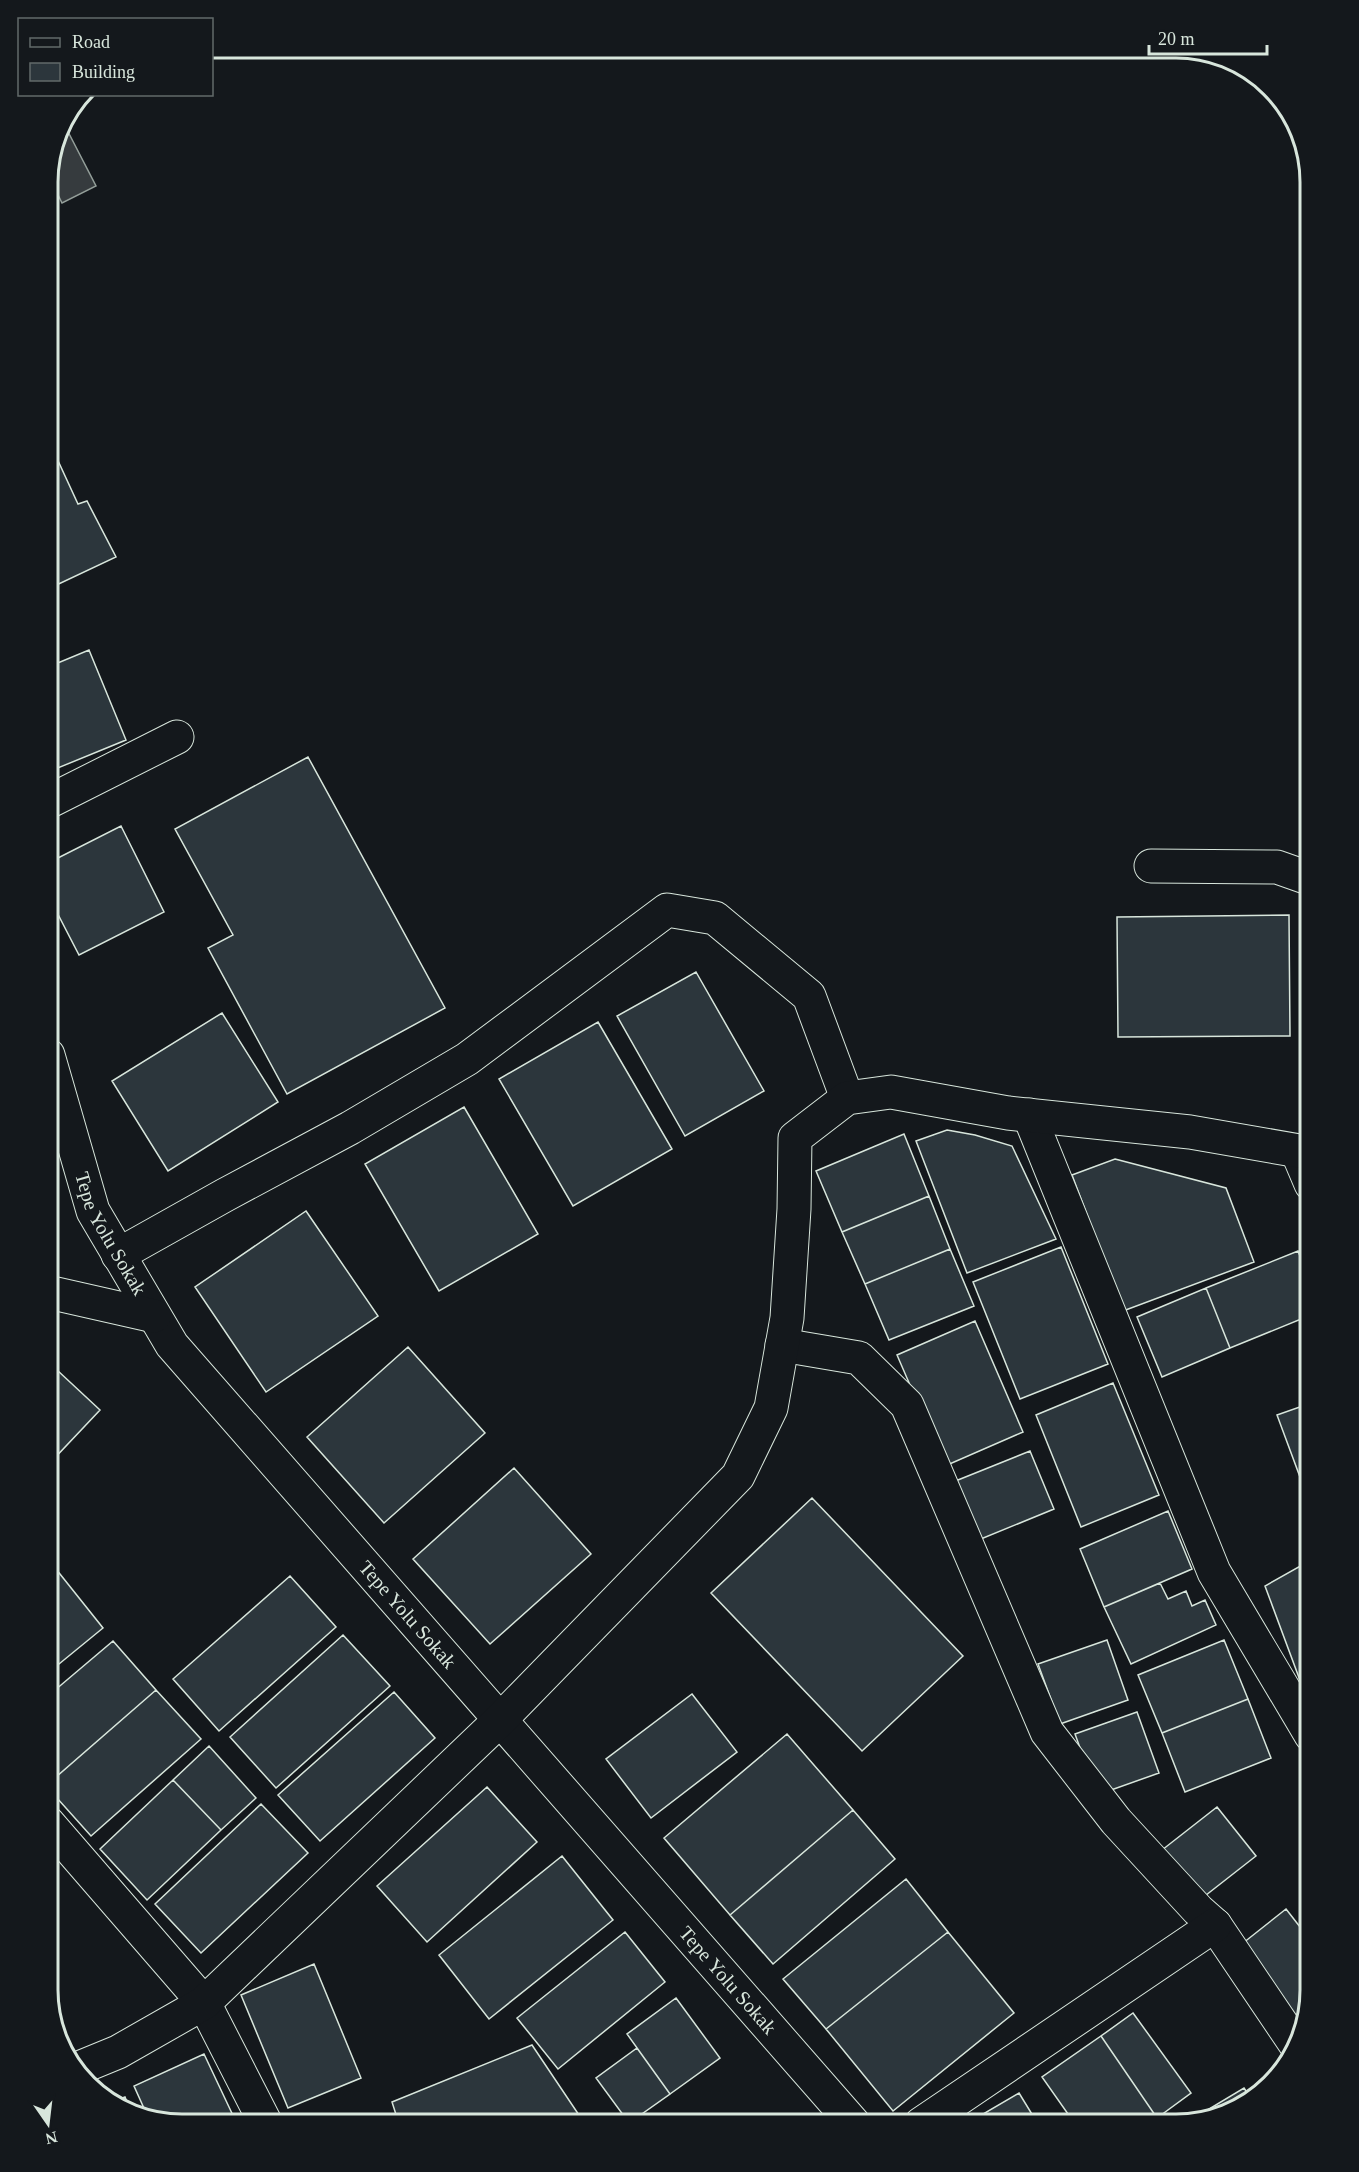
<svg xmlns="http://www.w3.org/2000/svg" width="1359" height="2172" font-family="Georgia,serif">
<rect width="100%" height="100%" fill="#14181c"/>
<!-- water -->
<path fill="#363b3e" stroke="#939e99" stroke-width="1.5" d="M63,122L96,186L62,203L48,174Z"/>
<!-- building -->
<path fill="#2c363c" stroke="#d8e6dc" stroke-width="1.5" d="M48,439L78,504L87,501L116,557L48,589Z
M89,650L126,740L48,772V667Z
M308,757L445,1008L287,1094L208,948L233,935L175,829Z
M121,826L164,912L79,955L48,895V863Z
M1289,915L1290,1036L1118,1037L1117,917Z
M696,972L764,1091L685,1136L617,1016Z
M222,1013L278,1102L168,1171L112,1081Z
M598,1022L672,1149L573,1206L499,1079Z
M464,1107L538,1234L439,1291L365,1164Z
M947,1130L975,1135L1012,1146L1056,1239L967,1273L916,1141Z
M904,1134L929,1196L842,1232L816,1171Z
M1115,1159L1226,1188L1254,1262L1123,1311L1072,1175Z
M929,1196L950,1249L865,1284L842,1232Z
M306,1211L378,1316L266,1392L195,1287Z
M1061,1247L1108,1364L1020,1399L973,1282Z
M950,1249L974,1306L889,1340L865,1284Z
M1298,1251L1311,1284V1315L1230,1348L1206,1288Z
M1206,1288L1230,1348L1162,1377L1137,1317Z
M975,1321L1023,1432L945,1466L897,1355Z
M408,1347L485,1433L384,1523L307,1437Z
M57,1370L100,1410L48,1465V1379Z
M1113,1383L1159,1495L1081,1527L1036,1415Z
M1311,1403V1473L1300,1477L1277,1415Z
M1030,1451L1054,1509L976,1541L953,1482Z
M514,1468L591,1554L490,1644L413,1559Z
M812,1498L963,1656L862,1751L711,1593Z
M1168,1511L1192,1569L1104,1607L1080,1549Z
M48,1559L103,1628L48,1673Z
M1311,1560V1710L1265,1586Z
M290,1576L336,1627L219,1731L173,1679Z
M1160,1583L1168,1599L1186,1591L1192,1606L1205,1600L1216,1625L1131,1664L1104,1607Z
M343,1635L390,1686L276,1788L230,1737Z
M1107,1640L1128,1700L1060,1724L1038,1664Z
M1224,1640L1248,1699L1162,1733L1138,1675Z
M113,1641L156,1690L48,1784V1696Z
M156,1690L201,1739L91,1836L48,1788V1784Z
M394,1692L435,1738L320,1841L278,1795Z
M692,1694L737,1752L651,1818L606,1759Z
M1248,1699L1271,1758L1185,1792L1162,1733Z
M1137,1712L1159,1773L1097,1795L1075,1734Z
M787,1734L853,1810L730,1915L664,1838Z
M209,1746L256,1798L221,1830L173,1780Z
M173,1780L221,1830L147,1900L100,1849Z
M487,1787L537,1842L427,1942L377,1886Z
M261,1804L308,1853L201,1953L155,1904Z
M1217,1807L1256,1856L1201,1899L1162,1850Z
M853,1810L895,1859L773,1964L730,1915Z
M562,1856L613,1920L489,2019L439,1955Z
M906,1879L948,1932L826,2029L783,1979Z
M1286,1909L1311,1941V1990L1304,2016L1297,2021L1238,1947Z
M625,1932L665,1982L558,2069L517,2018Z
M948,1932L1014,2013L893,2111L826,2029Z
M314,1964L361,2078L288,2108L241,1995Z
M676,1998L720,2058L670,2094L627,2034Z
M1133,2013L1191,2093L1157,2118L1101,2036Z
M1101,2036L1157,2118L1162,2124H1075L1042,2077Z
M532,2045L585,2124H399L392,2102Z
M637,2048L670,2094L629,2123L596,2078Z
M204,2054L237,2124H174L147,2115L134,2086Z
M1244,2088L1250,2097L1236,2110L1207,2117L1204,2112Z
M1019,2093L1038,2124H966Z
M125,2097L130,2109L111,2102Z"/>
<g fill="none" stroke-linecap="round" stroke-linejoin="round">
<defs>
<g id="minor">
<path d="M48,802L177,737"/>
<path d="M1151,866L1277,867L1311,879"/>
<path id="s1" d="M48,1055L93,1211L172,1345L854,2124"/>
<path d="M1029,1115L1214,1572L1311,1735"/>
<path d="M1297,1151L1311,1184"/>
<path d="M118,1255L225,1195L350,1128L467,1059L667,910L715,918L809,996L847,1098"/>
<path d="M48,1292L154,1316"/>
<path d="M782,1345L859,1358L907,1405L1047,1732L1116,1821L1198,1910L1215,1925L1296,2045"/>
<path d="M48,1823L204,2003L266,2124"/>
<path d="M79,2068L118,2052L204,2003L500,1720L738,1476L771,1408L787,1318L794,1209L795,1138L847,1098L891,1092L1008,1113L1190,1132L1311,1153"/>
<path d="M921,2124L1215,1925"/>
</g>
</defs>
<!-- minor casing -->
<use href="#minor" stroke="#d8e6dc" stroke-width="35"/>
<!-- minor -->
<use href="#minor" stroke="#14181c" stroke-width="33"/>
</g>
<g text-anchor="middle" stroke-width="4.5" stroke-linejoin="round" paint-order="stroke">
<!-- street labels -->
<g font-size="20" fill="#d8e6dc" stroke="#14181c">
<text dy="7" stroke="none"><textPath href="#s1" startOffset="190">Tepe Yolu Sokak</textPath></text>
<text dy="7" stroke="none"><textPath href="#s1" startOffset="676">Tepe Yolu Sokak</textPath></text>
<text dy="7" stroke="none"><textPath href="#s1" startOffset="1162">Tepe Yolu Sokak</textPath></text>
</g>
</g>
<!-- crop -->
<path d="M0 0H1359V2172H0ZM182 58H1176A124 124 0 0 1 1300 182V1990A124 124 0 0 1 1176 2114H182A124 124 0 0 1 58 1990V182A124 124 0 0 1 182 58Z" fill="#14181c" fill-rule="evenodd"/>
<path fill="none" stroke="#d8e6dc" stroke-width="3" d="M182 58H1176A124 124 0 0 1 1300 182V1990A124 124 0 0 1 1176 2114H182A124 124 0 0 1 58 1990V182A124 124 0 0 1 182 58Z"/>
<!-- legend -->
<rect x="18" y="18" width="195" height="78" fill="#14181c" stroke="#626a69" stroke-width="1.5"/>
<rect x="30" y="38" width="30" height="9" fill="#14181c" stroke="#626a69" stroke-width="1.5"/>
<text x="72" y="48" font-size="18" fill="#d8e6dc">Road</text>
<rect x="30" y="63" width="30" height="18" fill="#2c363c" stroke="#626a69" stroke-width="1.5"/>
<text x="72" y="78" font-size="18" fill="#d8e6dc">Building</text>
<!-- north arrow -->
<g transform="translate(48 2124) rotate(166)" stroke="#14181c" stroke-width="4.5" paint-order="stroke">
<path d="M0-4.5L10 22L0 15L-10 22Z" fill="#d8e6dc"/>
<text y="-9" font-size="16" font-weight="bold" text-anchor="middle" fill="#d8e6dc">N</text>
</g>
<!-- scale -->
<path d="M1149 45v9h118v-9" fill="none" stroke="#d8e6dc" stroke-width="3"/>
<text x="1158" y="45" font-size="18" fill="#d8e6dc" stroke="#14181c" stroke-width="4.5" paint-order="stroke">20 m</text>
</svg>
